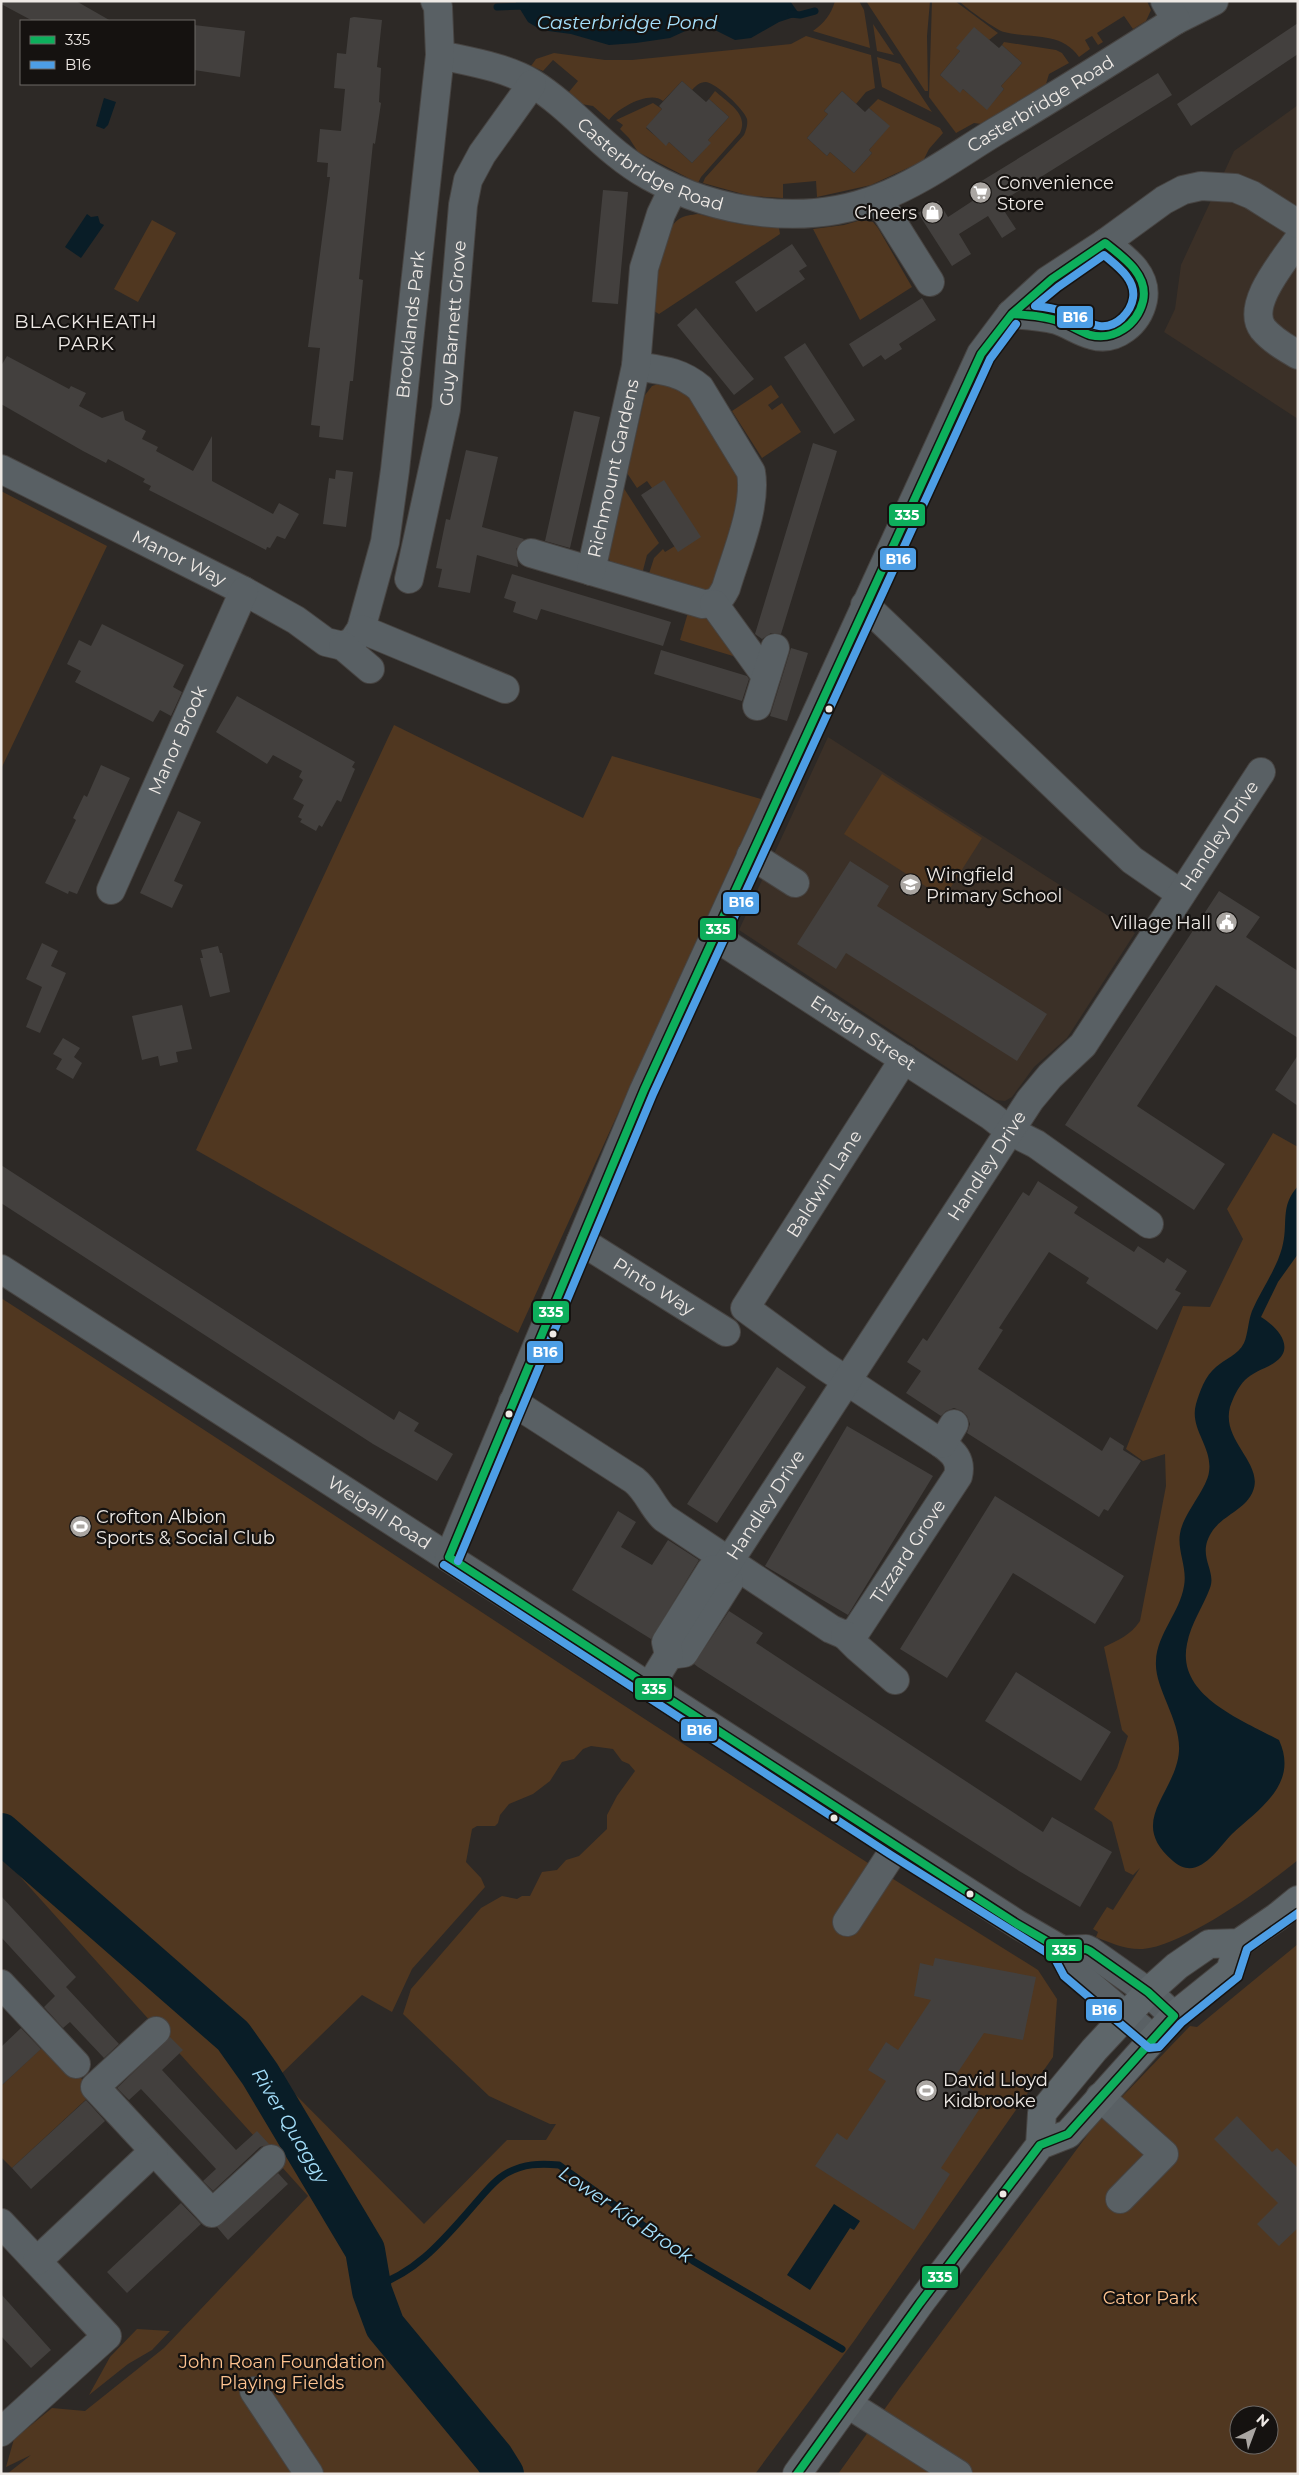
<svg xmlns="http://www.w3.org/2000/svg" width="1299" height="2475" font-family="Montserrat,sans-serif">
<rect width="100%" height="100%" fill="#2d2926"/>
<!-- built -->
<path fill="#3b3027" d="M1298,105V419L1164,332L1175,309L1181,265L1234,151Z
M828,737L1135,933L1067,1038L1034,1067L1012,1097L1005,1101L996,1100L739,930Z"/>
<!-- green -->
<path fill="#503720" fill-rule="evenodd" d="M835,1H859L864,10L870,48L813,31C824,23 831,15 835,1Z
M866,1H930L927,36L928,91H925Z
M932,1H955L998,33L989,40L974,28L957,48L960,51L940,75L960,92L963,89L987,109L1004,89L1001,86L1022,63L1002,45L1004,42L1056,50L1062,53L1069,63L1049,74L1046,84L982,124L974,123L956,133L929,97Z
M959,1H1147L1151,10L1146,21L1133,29L1124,16L1097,33L1103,42L1098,45L1092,36L1085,40L1090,49L1079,57C1061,31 1031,39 1004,32C996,30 966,8 959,1Z
M873,24L894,55L877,51Z
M806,36L871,55L875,88L866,92L856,104L842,91L824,111L828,114L807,138L827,156L830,152L854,173L872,153L869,150L889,126L869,108L878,99L940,128L943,133L929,149L923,161L871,185L817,197L816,181L783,184V198L750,196L703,183L705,178L744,135C746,130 748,125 747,119C744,109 716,83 706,82C699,82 696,86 692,90L682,81L663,101C650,90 618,108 609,120L593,106L581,104L568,93L578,81L553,60L543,71L531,66L536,59L554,53L605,60H632L791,44Z
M877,57L900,64L932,112L882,87Z
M715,91C728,103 749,114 740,133L701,177L698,183L638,152L629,138L620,129L623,125L616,120L653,103L662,109L646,128L666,145L669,142L692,163L710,143L708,140L729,117L709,99Z
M698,214L739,224L779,228L780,234L659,314L654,311C656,288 658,233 679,219C685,215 691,215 698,214Z
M152,220L176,233L138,302L114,289Z
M861,220L873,222L878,228L912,287L860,320L813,229L844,225Z
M658,384L675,388L690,395L744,483L714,586L707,591L647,580L654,558L663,549L665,552L675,546L652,488L647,481L637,488L627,473L645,395L652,386Z
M771,385L779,397L768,405L772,410L782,403L801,432L762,458L732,411Z
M623,487L659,543L647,555L641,578L613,566L606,554Z
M1,491L107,546L1,769Z
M689,609L710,616L743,659L680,640Z
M394,725L583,818L612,756L761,799L518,1333L196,1150Z
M882,774L982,838L944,898L844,834Z
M1273,1133L1298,1147V1860C1265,1887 1185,1945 1143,1949C1126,1950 1111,1943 1096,1937L1098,1932L1093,1929L1107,1907L1113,1910L1140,1868L1133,1875L1125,1871L1112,1822L1094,1809L1117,1768L1128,1736L1122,1730L1104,1647C1118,1640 1131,1635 1140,1621L1166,1486L1165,1454L1143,1461L1126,1449L1183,1306L1210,1307L1243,1239L1227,1209Z
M1,1298C348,1521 688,1753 1038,1970L1057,1999L1053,2057L854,2341L755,2474H7L31,2455L6,2467L14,2439L52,2408L85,2411L164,2348L308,2196L15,1871L1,1859ZM591,1746L613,1749L622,1761L629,1764L635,1771L617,1796L607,1815V1829L579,1856L566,1860L557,1870L542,1872L530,1896H522L517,1899L502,1896L481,1908L411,1989L403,2014L489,2096L550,2124H556L546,2140H507L424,2224L278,2077L362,1995L392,2012L412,1969L485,1887L481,1878L466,1862L472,1829L477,1826H495L498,1823L500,1815L509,1804L533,1794L550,1781L562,1762L574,1759L583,1749Z
M1298,1944V2474H838L899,2389L1094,2126L1190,2026L1197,2027ZM1239,2415H1269V2445H1239Z
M48,2042L94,2092L12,2168L1,2157V2086Z
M137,2329L170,2331L152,2350L128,2364L89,2395L110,2357Z"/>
<!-- water -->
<path fill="#091d27" d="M515,1H790L800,15L779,22L751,38L735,40L713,29L694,27L670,38L636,43L609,45L571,34L541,30L528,22Z
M104,98L116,102L108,125L104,129L96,126Z
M87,214L91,217L98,216L100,223L104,225L81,258L65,247Z
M1298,1186V1254L1278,1282L1261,1317C1277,1327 1297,1348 1274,1363C1264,1369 1253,1372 1245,1380C1238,1387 1233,1398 1230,1407C1221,1441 1264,1463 1253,1491C1246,1509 1224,1515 1213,1530C1195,1556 1217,1569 1210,1588C1203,1607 1191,1623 1187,1644C1176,1696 1243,1720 1279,1740C1299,1784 1260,1808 1232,1834C1217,1849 1198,1883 1173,1861C1126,1821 1176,1794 1179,1751C1181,1720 1154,1688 1156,1661C1157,1634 1180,1612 1184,1586C1188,1565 1174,1547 1182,1526C1188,1509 1207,1487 1209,1472C1213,1447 1189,1429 1196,1404C1200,1391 1205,1376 1216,1367C1225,1359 1238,1355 1244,1343C1248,1334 1248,1321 1252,1311C1261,1290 1276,1270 1282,1248C1289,1224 1279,1207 1298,1186Z
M834,2204L860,2221L854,2230L850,2228L810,2290L787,2275Z"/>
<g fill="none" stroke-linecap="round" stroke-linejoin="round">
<!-- stream -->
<path stroke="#091d27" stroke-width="7" d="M497,7L526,6
M791,14L800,15L815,11
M372,2287C417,2273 444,2239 474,2205C484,2194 494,2180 507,2173C524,2164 539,2163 559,2165L693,2261L842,2349"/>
<!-- river -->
<path stroke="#091d27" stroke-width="40" id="s1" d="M1,1833L233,2036L260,2074L365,2250L372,2291L385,2326L494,2458L504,2474"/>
</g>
<!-- building -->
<path fill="#43403e" d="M1,1H76L111,21H33L1,4Z
M354,17L382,20L377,67L381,68L379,102L381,103L375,144L373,143L359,279L363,280L353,381H350L343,440L319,437L320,426L311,425L320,348L308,347L330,177H327L328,163L317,162L320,129L341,131L345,89L334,88L337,53L346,54L350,18Z
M1298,23V54L1191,126L1177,104Z
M194,25L245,31L240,77L194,70Z
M974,27L999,48L1002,45L1022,63L1001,86L1004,89L987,110L963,89L960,93L940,75L960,51L956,48Z
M1158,73L1172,95L999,203L1016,229L1002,238L988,216L959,234L971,254L952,266L918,213L938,201L948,217L977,198L970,188Z
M682,81L706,102L709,99L729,117L708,140L711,143L692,163L669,142L666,146L646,127L662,109L659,106Z
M842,91L865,112L869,108L890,126L869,150L872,153L854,173L830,152L827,156L807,138L828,114L824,111Z
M603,190L628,192L618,304L592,302Z
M792,244L807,266L799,271L805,279L756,312L735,282Z
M922,298L936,320L899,344L902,349L885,360L881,355L863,367L849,344Z
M696,308L754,379L734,395L677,325Z
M805,343L855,420L834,434L784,357Z
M7,356L69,389L71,386L86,393L79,406L102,418L123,411L125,420L146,431L142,439L158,447L156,451L193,471L212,436V481L273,514L279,503L299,514L285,539L277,536L270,548L267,547L266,550L149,490L151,486L143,482L145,479L108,459L106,463L83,451L1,404V366Z
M574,411L600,417L570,548L545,541Z
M813,443L837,451L781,634L771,633L762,639L755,634Z
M466,450L498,457L482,527L524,539L516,549L518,567L477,555L470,593L438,587L442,569L436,568L446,519L450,520Z
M336,470L353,472L346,527L323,524L329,478L335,479Z
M664,480L701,537L678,552L641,495Z
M512,574L671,622L663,646L541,609L537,620L513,612L516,602L504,598Z
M102,624L184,665L173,687L182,692L171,716L160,710L153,722L75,682L81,671L67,664L79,640L91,646Z
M791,648L808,653L787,721L770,716Z
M661,650L747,676L749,679L742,701L654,674Z
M237,696L355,762L352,767L355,769L341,802L337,800L322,827L319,825L316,831L300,822L302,819L298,817L304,805L293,799L303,780L299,777L302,771L273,755L267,764L216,732Z
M101,765L130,778L77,894L69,891L68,894L45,883L76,820L73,818L84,795L87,797Z
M178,811L201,822L174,881L183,885L172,908L140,893Z
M850,861L889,886L877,906L1047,1014L1017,1061L846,953L836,969L797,944Z
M1219,891L1260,917L1246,937L1298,971V1038L1216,985L1137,1106L1225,1164L1194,1210L1065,1125Z
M42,943L58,951L51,966L66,973L40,1033L26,1027L42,987L26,979Z
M218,946L220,953H222L230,992L210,997L200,958H203L201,950Z
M182,1005L192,1049L176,1052L178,1062L160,1066L158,1056L142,1060L132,1016Z
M63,1038L80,1048L74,1057L82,1063L73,1079L56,1069L62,1059L53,1054Z
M1298,1055V1106L1275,1090Z
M1,1165L394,1420L399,1411L419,1423L414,1431L453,1454L437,1481L373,1444L1,1203Z
M1038,1181L1078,1207L1074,1213L1134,1252L1138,1246L1164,1263L1167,1258L1187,1271L1175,1290L1181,1293L1157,1330L1086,1283L1089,1278L1049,1252L999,1328L1003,1330L978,1369L1102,1451L1110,1437L1124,1446L1123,1450L1141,1461L1108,1511L1104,1509L1099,1517L967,1433L970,1424L967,1416L962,1411L954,1408L946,1411L941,1416L906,1393L921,1371L907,1362L923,1338L927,1341L1023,1192L1029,1196Z
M777,1367L806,1387L717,1523L687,1504Z
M847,1426L933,1476L848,1615L765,1566Z
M995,1496L1124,1576L1095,1624L1013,1573L947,1678L900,1649Z
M618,1511L636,1522L621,1547L652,1565L668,1540L699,1560L651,1639L572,1590Z
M729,1611L763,1633L756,1643L1043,1832L1052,1817L1112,1852L1080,1907L1019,1871L698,1667L694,1664Z
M1016,1672L1111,1732L1081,1781L985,1721Z
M1,1896L76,1977L66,1987L119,2044L104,2058L70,2022L63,2028L44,2007L55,1996L1,1937Z
M935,1958L1036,1977L1023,2040L984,2033L954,2078L986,2099L941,2168L950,2174L914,2230L815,2166L837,2133L847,2140L886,2081L868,2070L886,2042L898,2050L931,2000L914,1996L920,1963L933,1966Z
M21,2028L41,2049L1,2086V2047Z
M170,2037L183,2050L162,2070L187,2097L236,2150L257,2131L269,2144L260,2147L213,2191L203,2181L216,2169L191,2142L141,2089L129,2100L117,2088Z
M86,2100L105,2121L31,2189L12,2168Z
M1237,2116L1272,2152L1277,2148L1298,2168V2228L1279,2246L1257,2224L1278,2203L1214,2139Z
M278,2173L288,2184L228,2240L217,2227Z
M181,2203L201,2224L127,2293L107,2272Z
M1,2294L51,2350L31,2368L1,2336Z"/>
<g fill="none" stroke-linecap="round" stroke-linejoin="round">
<defs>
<g id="minor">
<path d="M1176,20L1214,1"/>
<path id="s2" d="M440,55C471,62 505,67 532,83C574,109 605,152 649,176C717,214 805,227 879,198C921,182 957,155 995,132C1056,96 1116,58 1176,20L1165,1"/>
<path d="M878,199L930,282"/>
<path d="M1298,240C1284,261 1245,305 1263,329C1272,340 1286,348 1298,355"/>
<path d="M1011,314C1026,315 1042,316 1057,320C1069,324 1080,332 1092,335C1116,342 1138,323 1143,300C1148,274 1124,258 1105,243"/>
<path id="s3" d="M1,469L244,591L296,620L326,642L343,646L353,641L361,629L385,542L395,470L440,55L438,7L435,1"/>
<path d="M531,553L703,604C716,604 720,600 726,588C736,554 757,507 751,472L700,388C680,371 661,370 636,366"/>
<path id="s4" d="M591,571L636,366L644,268L661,214L673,189"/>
<path id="s5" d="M409,579L446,409L463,205L468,180L482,154L532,84"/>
<path d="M714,604L766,676"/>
<path d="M865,605L1132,860L1181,894"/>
<path d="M361,629L505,689"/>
<path d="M343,646L370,669"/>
<path d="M757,706L775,648"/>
<path d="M751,855L795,883"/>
<path id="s6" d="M111,890L244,591"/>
<path id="s7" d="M714,936L991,1116L1010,1131L1036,1144L1149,1224"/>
<path id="s8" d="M581,1241L726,1332"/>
<path id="s9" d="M1,1269L1017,1924L1062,1950L1086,1949L1090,1951L1148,1992L1174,2016"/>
<path id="s10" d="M513,1402L634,1480C648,1491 652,1507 664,1518L831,1629L845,1635L856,1631L958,1476C962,1460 953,1452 942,1444L823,1365L745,1308L904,1059"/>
<path d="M942,1444L954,1424"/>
<path d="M449,1557L644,1090L981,354L1011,314L1047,281L1105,243L1164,200L1183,190L1201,186L1235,188L1252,195L1298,224"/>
<path d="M845,1635L858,1648L895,1680"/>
<path d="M669,1655L684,1653L729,1582L724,1569"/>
<path id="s11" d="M650,1686L669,1655L666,1642L711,1570L724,1569L1030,1100L1050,1076L1083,1045L1261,772"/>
<path d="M847,1922L896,1847"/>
<path d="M1062,1950L1071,1969L1153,2039"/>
<path d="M1,1984L76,2064"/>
<path d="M156,2031L95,2087L212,2213L271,2159"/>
<path d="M1100,2097L1164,2154L1120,2199"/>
<path d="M1,2223L107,2336L1,2432"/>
<path d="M37,2261L154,2151"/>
<path d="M254,2391L309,2474"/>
<path d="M848,2404L958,2474"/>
</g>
<path id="highway" d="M1040,2145L1042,2113L1094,2050L1148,1992L1177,1966L1209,1944L1239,1943L1277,1917L1298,1900
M797,2474L920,2303L1040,2145L1068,2134L1174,2016L1230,1971L1239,1943"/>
</defs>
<!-- minor casing -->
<use href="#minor" stroke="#474442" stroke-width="30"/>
<!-- highway casing -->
<use href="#highway" stroke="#474442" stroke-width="30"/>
<!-- minor -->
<use href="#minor" stroke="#596064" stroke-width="28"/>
<!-- highway -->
<use href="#highway" stroke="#5e666a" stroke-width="28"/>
<defs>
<path id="bus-1" d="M1105,243C1123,257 1149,275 1143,301C1137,325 1114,341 1090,335C1079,331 1069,324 1058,321C1044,316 1028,315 1012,314L1052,279Z
M449,1557L644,1090L981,354L1012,314
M449,1557L1017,1924L1062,1950L1086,1949L1090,1951L1148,1992L1174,2016L1068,2134L1040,2145L920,2303L797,2474"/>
<path id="bus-2" d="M1104,255C1117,266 1136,279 1133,298C1132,305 1127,313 1122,318C1102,337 1082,318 1062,311C1053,308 1044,307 1035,306L1058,287Z
M458,1561L653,1094L990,359L1016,324
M444,1565L891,1855L1054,1957L1064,1976L1149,2048L1159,2047L1181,2023L1238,1977L1247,1949L1298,1913"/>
</defs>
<!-- bus-1 casing -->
<use href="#bus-1" stroke="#151210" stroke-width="11"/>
<!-- bus-2 casing -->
<use href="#bus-2" stroke="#151210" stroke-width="11"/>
<!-- bus-1 -->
<use href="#bus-1" stroke="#0daf5c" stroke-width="8"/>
<!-- bus-2 -->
<use href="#bus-2" stroke="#4d9ee5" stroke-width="8"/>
</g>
<!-- icons -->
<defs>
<symbol id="supermarket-disc" viewBox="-11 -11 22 22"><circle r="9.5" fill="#aaa6a2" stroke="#151210"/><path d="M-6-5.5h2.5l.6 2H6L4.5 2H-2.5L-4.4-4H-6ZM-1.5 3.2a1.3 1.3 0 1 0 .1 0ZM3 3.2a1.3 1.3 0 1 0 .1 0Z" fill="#fff"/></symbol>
<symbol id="shop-disc" viewBox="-11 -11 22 22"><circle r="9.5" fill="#aaa6a2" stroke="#151210"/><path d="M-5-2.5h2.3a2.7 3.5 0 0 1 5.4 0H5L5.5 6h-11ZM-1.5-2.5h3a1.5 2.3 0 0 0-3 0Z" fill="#fff"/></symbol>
<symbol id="school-disc" viewBox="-11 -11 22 22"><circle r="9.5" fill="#aaa6a2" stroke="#151210"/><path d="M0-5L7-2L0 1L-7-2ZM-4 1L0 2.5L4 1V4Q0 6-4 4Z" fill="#fff"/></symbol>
<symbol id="civic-disc" viewBox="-11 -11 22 22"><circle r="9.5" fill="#aaa6a2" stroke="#151210"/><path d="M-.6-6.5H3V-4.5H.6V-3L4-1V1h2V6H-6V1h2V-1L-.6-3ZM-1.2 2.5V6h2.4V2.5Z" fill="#fff"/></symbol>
<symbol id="stadium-disc" viewBox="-11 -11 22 22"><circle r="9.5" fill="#aaa6a2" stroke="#151210"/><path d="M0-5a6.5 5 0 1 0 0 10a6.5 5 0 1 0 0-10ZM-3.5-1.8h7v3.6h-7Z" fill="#fff"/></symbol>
</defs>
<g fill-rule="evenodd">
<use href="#supermarket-disc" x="968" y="180" width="25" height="25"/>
<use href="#shop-disc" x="920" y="200" width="25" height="25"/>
<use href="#school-disc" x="898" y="872" width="25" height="25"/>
<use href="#civic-disc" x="1214" y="910" width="25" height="25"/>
<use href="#stadium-disc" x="68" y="1514" width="25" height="25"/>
<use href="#stadium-disc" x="914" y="2078" width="25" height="25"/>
</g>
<!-- markers -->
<g fill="#eee9e5" stroke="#151210" stroke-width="2">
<circle cx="829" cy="709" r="4.5"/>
<circle cx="553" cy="1334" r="4.5"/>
<circle cx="509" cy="1414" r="4.5"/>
<circle cx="834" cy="1818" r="4.5"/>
<circle cx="970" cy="1894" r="4.5"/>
<circle cx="1003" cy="2194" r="4.5"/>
</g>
<g text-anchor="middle" stroke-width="4.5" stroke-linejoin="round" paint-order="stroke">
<!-- street labels -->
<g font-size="18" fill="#eee9e5" stroke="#151210">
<text dy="6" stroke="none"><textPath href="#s2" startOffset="672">Casterbridge Road</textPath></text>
<text dy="6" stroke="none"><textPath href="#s2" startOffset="242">Casterbridge Road</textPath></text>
<text dy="6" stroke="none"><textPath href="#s5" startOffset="260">Guy Barnett Grove</textPath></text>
<text dy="6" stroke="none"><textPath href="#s3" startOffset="721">Brooklands Park</textPath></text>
<text dy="6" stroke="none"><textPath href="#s4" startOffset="105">Richmount Gardens</textPath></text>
<text dy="6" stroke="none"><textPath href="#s3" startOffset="199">Manor Way</textPath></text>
<text dy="6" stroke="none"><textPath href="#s6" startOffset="164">Manor Brook</textPath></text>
<text dy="6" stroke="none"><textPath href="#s11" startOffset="1034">Handley Drive</textPath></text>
<text dy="6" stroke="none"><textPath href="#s7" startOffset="178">Ensign Street</textPath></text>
<text dy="6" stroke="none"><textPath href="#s11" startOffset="629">Handley Drive</textPath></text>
<text dy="6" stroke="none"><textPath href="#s10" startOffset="1031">Baldwin Lane</textPath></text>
<text dy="6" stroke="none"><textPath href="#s8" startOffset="86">Pinto Way</textPath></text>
<text dy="6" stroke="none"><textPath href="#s11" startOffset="224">Handley Drive</textPath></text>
<text dy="6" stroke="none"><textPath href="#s9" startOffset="450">Weigall Road</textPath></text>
<text dy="6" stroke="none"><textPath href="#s10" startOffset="515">Tizzard Grove</textPath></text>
</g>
<!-- poi labels -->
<g font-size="18" fill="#eee9e5" stroke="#151210" text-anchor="start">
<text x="997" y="189">Convenience<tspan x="997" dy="21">Store</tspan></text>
<text x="917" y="219" text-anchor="end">Cheers</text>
<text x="926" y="881">Wingfield<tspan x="926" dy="21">Primary School</tspan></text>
<text x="1211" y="929" text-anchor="end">Village Hall</text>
<text x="96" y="1523">Crofton Albion<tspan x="96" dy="21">Sports &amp; Social Club</tspan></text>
<text x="943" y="2086">David Lloyd<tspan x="943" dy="21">Kidbrooke</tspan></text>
</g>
<!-- park labels -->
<g font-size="18" fill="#fec390" stroke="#151210">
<text x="1150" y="2304">Cator Park</text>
<text x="282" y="2368">John Roan Foundation<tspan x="282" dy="21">Playing Fields</tspan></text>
</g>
<!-- water labels -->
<g font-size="19" font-style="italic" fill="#a5e0fc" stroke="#151210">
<text x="627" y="29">Casterbridge Pond</text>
<text dy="7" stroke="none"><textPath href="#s1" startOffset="415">River Quaggy</textPath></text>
<text transform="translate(626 2214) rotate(34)" y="7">Lower Kid Brook</text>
</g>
<!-- neighbourhood labels -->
<g font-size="19" letter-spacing="1" fill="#eee9e5" stroke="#151210">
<text x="86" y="328">BLACKHEATH<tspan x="86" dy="22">PARK</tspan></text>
</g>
</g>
<g stroke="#151210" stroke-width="2">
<rect x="1056" y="305" width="38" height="24" rx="5" fill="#4d9ee5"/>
<rect x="888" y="503" width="38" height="24" rx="5" fill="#0daf5c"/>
<rect x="879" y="547" width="38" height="24" rx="5" fill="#4d9ee5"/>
<rect x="722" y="891" width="38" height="24" rx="5" fill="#4d9ee5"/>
<rect x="699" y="917" width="38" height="24" rx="5" fill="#0daf5c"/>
<rect x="532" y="1300" width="38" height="24" rx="5" fill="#0daf5c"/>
<rect x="526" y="1340" width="38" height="24" rx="5" fill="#4d9ee5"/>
<rect x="634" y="1677" width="39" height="24" rx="5" fill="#0daf5c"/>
<rect x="680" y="1718" width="38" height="24" rx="5" fill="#4d9ee5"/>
<rect x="1045" y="1938" width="38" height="24" rx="5" fill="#0daf5c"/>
<rect x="1085" y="1998" width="38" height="24" rx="5" fill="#4d9ee5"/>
<rect x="921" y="2265" width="38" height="24" rx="5" fill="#0daf5c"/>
</g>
<g font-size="14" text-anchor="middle" font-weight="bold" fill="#fff">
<text x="1075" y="322">B16</text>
<text x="907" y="520">335</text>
<text x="898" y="564">B16</text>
<text x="741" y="907">B16</text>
<text x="718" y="934">335</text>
<text x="551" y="1317">335</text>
<text x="545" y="1357">B16</text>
<text x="654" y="1694">335</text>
<text x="699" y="1735">B16</text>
<text x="1064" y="1955">335</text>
<text x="1104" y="2015">B16</text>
<text x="940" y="2282">335</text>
</g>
<!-- border -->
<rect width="1299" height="2475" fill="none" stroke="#eee9e5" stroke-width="5"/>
<!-- legend -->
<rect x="20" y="20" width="175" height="65" fill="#151210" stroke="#6c6865"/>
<rect x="30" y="36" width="25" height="8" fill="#0daf5c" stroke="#6c6865"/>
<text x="65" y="45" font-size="15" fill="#eee9e5">335</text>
<rect x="30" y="61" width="25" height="8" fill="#4d9ee5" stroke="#6c6865"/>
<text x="65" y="70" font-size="15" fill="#eee9e5">B16</text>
<!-- north arrow -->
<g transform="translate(1254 2430) rotate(42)"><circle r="24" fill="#151210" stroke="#6c6865"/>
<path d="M0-4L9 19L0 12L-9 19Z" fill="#aaa6a2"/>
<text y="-8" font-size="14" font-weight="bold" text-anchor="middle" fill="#eee9e5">N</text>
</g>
</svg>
